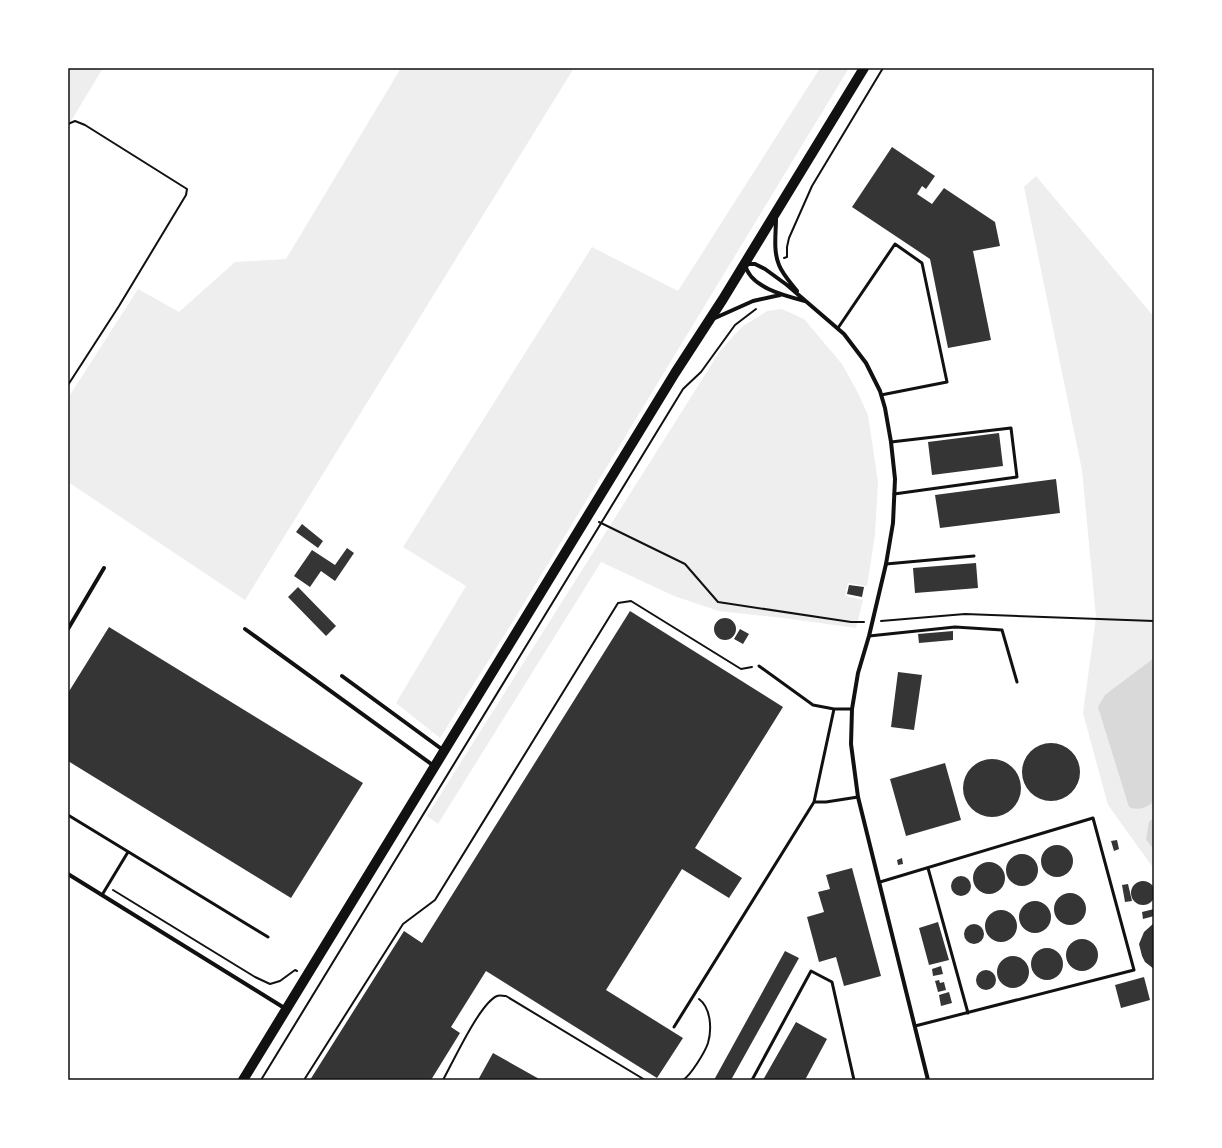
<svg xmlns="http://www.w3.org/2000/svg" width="1222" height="1148" font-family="Poppins,sans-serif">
<rect width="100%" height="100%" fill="#fff"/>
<!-- green -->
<path fill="#eee" d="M68,68H103L68,126Z
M401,68H574L245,600L68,482V398L138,289L179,312L235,262L286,259Z
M820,68H849L515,618L440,738L396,703L466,586L403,547L592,247L678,291Z
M1036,176L1154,317V869L1108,805L1083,713L1096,617L1082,470L1024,187Z
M782,309L804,319L842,364L858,393L868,415L878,482L875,535L867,586L848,583L845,596L863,600L856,628L791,619L719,611L674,596L601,562L438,824L427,816L720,351L743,326L767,311Z"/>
<!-- water -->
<path fill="#d9d9d9" d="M1154,658V802C1145,808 1139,811 1129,807L1098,707L1105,695Z
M1154,817V850L1146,839L1149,822Z"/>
<!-- building -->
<path fill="#353535" d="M892,147L935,176L926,189L922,186L917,194L932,204L944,188L995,222L1000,246L973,251L991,340L948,348L930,259L852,207Z
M999,433L1003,466L932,475L928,442Z
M1056,479L1060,513L940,528L935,495Z
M302,524L323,541L318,548L296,532Z
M347,548L354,553L335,581L321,571L310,587L294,576L312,550L335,565Z
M976,563L978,588L915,593L913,568Z
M849,585L864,587L862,597L847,594Z
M298,587L336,626L326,636L288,597Z
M630,611L783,707L695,848L742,878L729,898L682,869L606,990L683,1038L657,1078L486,971L451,1027L460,1033L431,1080H310L404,931L422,943Z
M714 629a11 11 0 1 1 22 0a11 11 0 1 1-22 0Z
M109,627L363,783L291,898L68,761V693Z
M740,629L749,634L743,644L734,639Z
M953,631V640L919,643L918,634Z
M898,672L922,675L914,730L891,727Z
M1022 772a29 29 0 1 1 58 0a29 29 0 1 1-58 0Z
M963 788a29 29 0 1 1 58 0a29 29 0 1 1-58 0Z
M945,763L961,820L906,836L890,779Z
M1117,840L1119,849L1114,851L1111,841Z
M1041 861a16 16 0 1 1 32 0a16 16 0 1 1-32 0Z
M1006 870a16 16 0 1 1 32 0a16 16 0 1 1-32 0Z
M902,858L903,864L898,865L897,860Z
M973 878a16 16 0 1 1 32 0a16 16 0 1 1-32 0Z
M852,868L881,976L844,986L836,957L819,962L807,917L824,912L818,892L830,889L826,875Z
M951 886a10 10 0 1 1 20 0a10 10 0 1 1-20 0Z
M1131 893a12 12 0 1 1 24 0a12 12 0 1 1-24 0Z
M1128,884L1132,901L1125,902L1122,885Z
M1054 909a16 16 0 1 1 32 0a16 16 0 1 1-32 0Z
M1019 917a16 16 0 1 1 32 0a16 16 0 1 1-32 0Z
M1154,909V916L1143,919L1142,912Z
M985 926a16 16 0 1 1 32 0a16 16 0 1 1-32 0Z
M938,922L949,960L929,965L919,928Z
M1154,923V969L1145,962L1142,956L1139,944L1144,932Z
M964 934a10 10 0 1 1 20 0a10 10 0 1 1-20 0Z
M1066 955a16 16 0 1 1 32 0a16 16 0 1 1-32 0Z
M1031 964a16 16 0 1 1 32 0a16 16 0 1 1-32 0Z
M785,951L799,958L731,1080H714Z
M997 972a16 16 0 1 1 32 0a16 16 0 1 1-32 0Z
M941,966L943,974L933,976L932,969Z
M976 980a10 10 0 1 1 20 0a10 10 0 1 1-20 0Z
M1144,977L1150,1000L1121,1008L1115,985Z
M939,980L940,983L944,982L946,990L938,992L935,981Z
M949,992L952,1003L941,1006L939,995Z
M796,1022L827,1039L805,1080H763Z
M493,1053L541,1080H478Z"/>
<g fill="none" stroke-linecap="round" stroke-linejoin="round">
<!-- path -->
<path stroke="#111" stroke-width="2" d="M68,124L75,121L85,125L187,189L186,195L119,306L68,385
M784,258L787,257V247L789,238L812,186L883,68
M599,522L685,564L718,602L851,622H864
M881,621L965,614L1154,621
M113,890L255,977L270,984L280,981L295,970L297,971
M261,1080L683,389L701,372L735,325L756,309
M304,1080L403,924L435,900L618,603L631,601L741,669L752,667
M443,1080C453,1062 480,1003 497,996C499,995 503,996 506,996L645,1080
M683,1080C691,1075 705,1052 708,1043C712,1029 711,1008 699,999"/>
<!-- service -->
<path stroke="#111" stroke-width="3" d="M838,328L895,244L922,263L947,382L881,395
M891,442L1011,428L1017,477L894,494
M886,564L974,556
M869,636L955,627L1002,630L1017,682
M759,666L813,705L834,709H852
M814,802H826L858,797
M68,815L268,937
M928,868L968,1013
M880,882L1093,818L1134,970L915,1026
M102,895L128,852
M674,1027L814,802L834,709
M752,1080L811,971L832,982L854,1080"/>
<!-- minor -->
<path stroke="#111" stroke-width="4" d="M776,218C776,233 773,251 779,265C783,275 791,283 797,291
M805,301C785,296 749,287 745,264H755L765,269L787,285L844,334L866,363L880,391L885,408L891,442L895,479L893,523L886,564L869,636L858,673L852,709L851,744L858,797L928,1080
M715,318L753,301L780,295
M68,629L104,568
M245,629L434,766
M342,676L443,750
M68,874L286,1009"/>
<!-- primary -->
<path stroke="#111" stroke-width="10" d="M243,1080L675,373L723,299L864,68"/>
</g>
<!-- border -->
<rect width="1222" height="1148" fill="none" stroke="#ffffff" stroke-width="138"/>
<rect x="69" y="69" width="1084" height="1010" fill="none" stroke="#111" stroke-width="1.5"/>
</svg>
